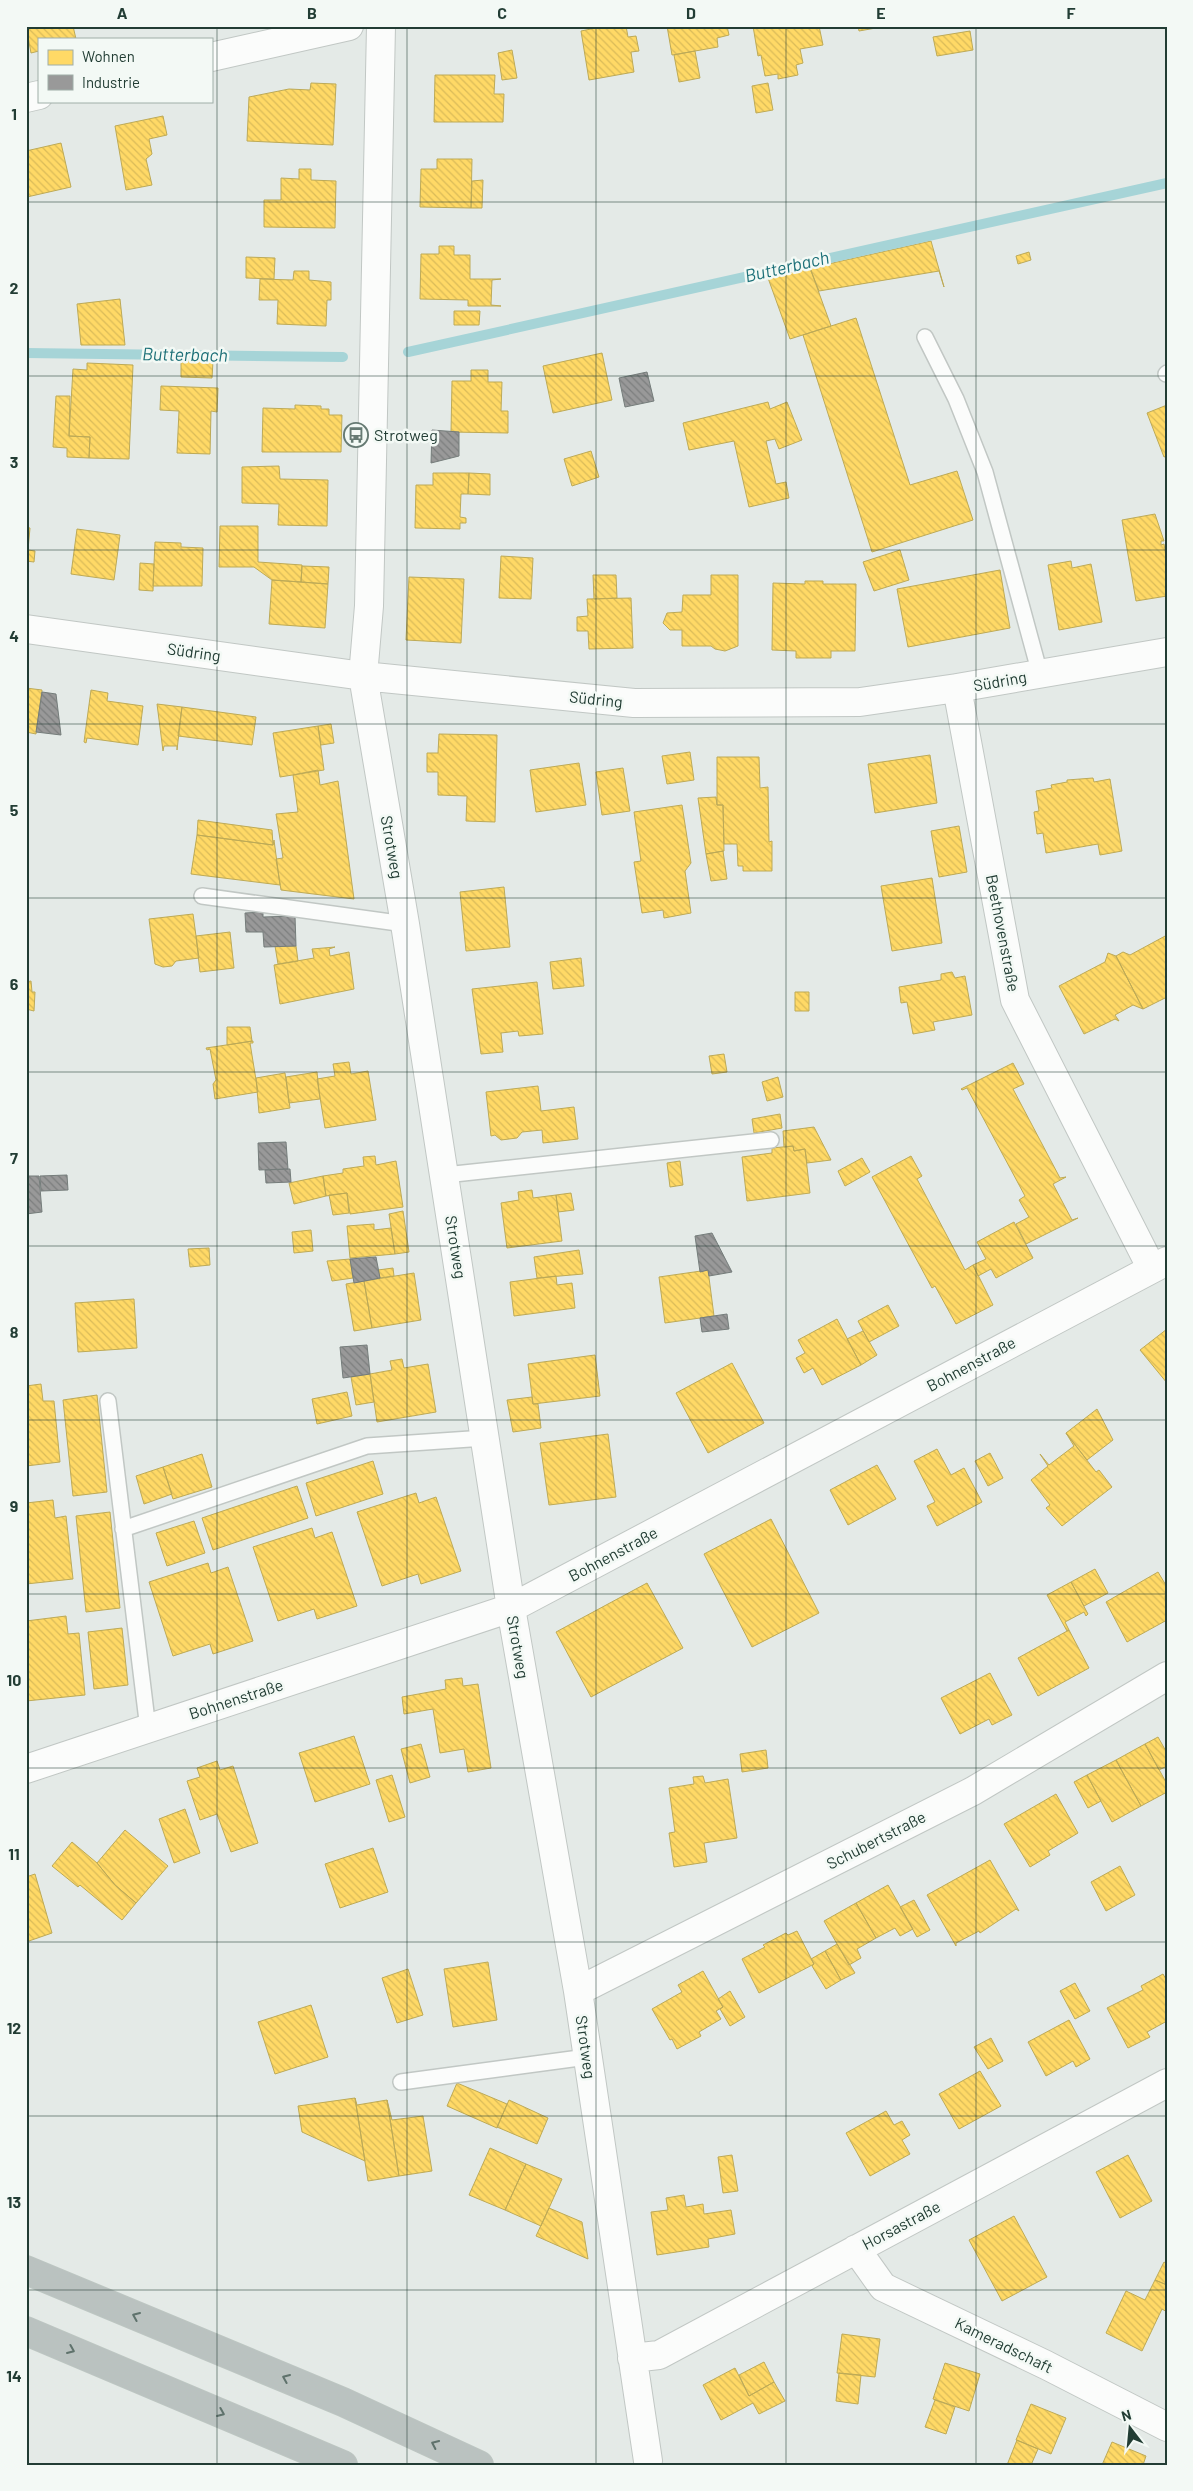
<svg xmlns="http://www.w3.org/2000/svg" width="1193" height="2491" font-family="Barlow,sans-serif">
<defs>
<pattern id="homes-back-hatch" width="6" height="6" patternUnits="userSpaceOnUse" patternTransform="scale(1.25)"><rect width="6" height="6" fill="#ffd966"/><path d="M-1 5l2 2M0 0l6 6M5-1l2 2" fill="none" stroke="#dabb59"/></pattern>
<pattern id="industry-back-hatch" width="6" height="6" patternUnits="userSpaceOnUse" patternTransform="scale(1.25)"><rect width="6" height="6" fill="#999"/><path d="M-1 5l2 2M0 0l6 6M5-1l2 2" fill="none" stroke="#7c7e7e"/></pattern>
</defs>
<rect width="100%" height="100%" fill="#e4eae7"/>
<!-- homes -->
<path fill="url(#homes-back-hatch)" stroke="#bdaa57" d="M26,26H73L76,39H39V51L31,53Z
M606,26H626L628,37L636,36L639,51L631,52L634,72L589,80L581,31Z
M667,26H727L729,35L717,38L718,47L672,55Z
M753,26H819L823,45L800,49L803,63L796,65L798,75L778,79V74L765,76L761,55L758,56Z
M858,26H887L859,31Z
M970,31L973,50L937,56L933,37Z
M512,50L517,78L502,80L498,53Z
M695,51L700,78L679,82L674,55Z
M435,75H495L494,94H504L503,122H434Z
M311,83L336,84L333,145L247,141L249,97L289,89L310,90Z
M768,83L773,110L756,113L752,86Z
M163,116L167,135L149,139L152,154L146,159L152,185L126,190L115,126Z
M61,143L71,187L27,197L26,151Z
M437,159H472L471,208L420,207L421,169H437Z
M299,169H311V180L336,181L335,228L264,227V200H281V178L299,179Z
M483,180L482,208H471L472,181Z
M931,241L944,287L939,271L819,291L810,268Z
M439,246H454V255H470V279H501L492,280L491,305L501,306H468V300L420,299L421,254H439Z
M1029,252L1031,260L1018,264L1016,256Z
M246,257L275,258L274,279L246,278Z
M810,268L831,326L790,339L768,278Z
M294,271H309V280L331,282V300H327L326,326L277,324L278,300H259L260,279L293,280Z
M120,299L125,345H81L77,304Z
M454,311H480L479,325H454Z
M856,318L910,485L957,471L973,520L872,552L803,335Z
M602,353L612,400L553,413L543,366Z
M181,361H213L212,378L181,377Z
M87,363L133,365L129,459L89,458L90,437L69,436L73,369L87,370Z
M471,370H488V382H502L501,411H508V433L451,432L452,381H471Z
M161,386L218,388L217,412L211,411L210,454L177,453L179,411L160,410Z
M56,396H70L69,436L90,437L89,458L67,457V448L53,447Z
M768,402L770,409L787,402L802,440L779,449L775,439L766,441L776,484L786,482L789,498L749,507L734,441L689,450L683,423Z
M295,405L321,406V409H329V415H342L341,452H262L263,408L295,409Z
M1167,405V456L1164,457L1147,413Z
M591,451L599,477L572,486L564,459Z
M279,466L280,479L328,480L327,526L278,525L279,504L242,503V467Z
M433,473H469L468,494H461L460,517L466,518V523H460V529L415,528L416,485H433Z
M469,473L490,474V495L468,494Z
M1155,514L1164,541H1161V545L1164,544L1167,563V596L1136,601L1122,520Z
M220,526H258V562L302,565L301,582L272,580L254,567H219Z
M26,527L30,528L28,550L35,551L34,562L26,561Z
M77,529L120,535L114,580L71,574Z
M155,542L181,543V547L203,548L202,586H153Z
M900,550L909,580L874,591L863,562Z
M501,556L533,558L531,599L499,598Z
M1071,561L1072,568L1091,564L1102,622L1059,630L1048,565Z
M140,563L154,564L153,591L139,590Z
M302,566L329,567L328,584L301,582Z
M1000,570L1010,628L908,647L897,589Z
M593,575H616L617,598L594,599Z
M711,575H738V646L725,651L715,649L711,646H682V630H670L663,623L667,613L682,612L683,595H711Z
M409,577L464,579L461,643L406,640Z
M272,580L328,584L325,628L269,624Z
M805,581H823V584H856L855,651H831V658H796V651L772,650L773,583L805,584Z
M631,598L633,648L589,649L588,631H577V617L588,616L587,599Z
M26,688L42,690L36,734L26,732Z
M91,690L108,693L107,701L143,706L138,745L87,738L86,743L84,742Z
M157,704L182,707L177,750V746H164L163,751Z
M182,707L256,717L252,745L178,736Z
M331,724L334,743L321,745L318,726Z
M318,726L324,770L280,777L273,733Z
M439,734L497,735L495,822L466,821L467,796L438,795V772H427V753H438Z
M690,752L694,780L667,784L662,756Z
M930,755L937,803L875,813L868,764Z
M717,757H759L760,788L768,787L769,842L772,841V871H743V866H738L737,844H724L723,805H717Z
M579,763L586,805L536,812L530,770Z
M623,768L630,811L602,815L596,772Z
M318,770L320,785L338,781L354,899L281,890L276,859L283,858L276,814L298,812L293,775Z
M1093,778L1094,782L1110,779L1122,851L1100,855L1098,844L1046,853L1043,833L1037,834L1034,812L1039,811L1036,791L1052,788L1051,785L1067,782V780Z
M716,797L717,805H723L724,851L706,854L698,798Z
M682,805L691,863L685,871L691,913L664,918L663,910L642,913L634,862L641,861L634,812Z
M198,820L272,830L273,845L197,835Z
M959,826L967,872L939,877L931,831Z
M197,835L273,845L274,840L280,885L191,874Z
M723,851L727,879L711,881L706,854Z
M932,878L942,943L892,951L881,886Z
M504,887L510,947L466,951L460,892Z
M193,914L199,958L176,961L172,966L163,967L155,964L149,919Z
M230,932L234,968L200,972L196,936Z
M1167,935V997L1143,1009L1116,956L1123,952L1130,955Z
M275,946H296L298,961L278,964Z
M335,947L329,949L330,956L349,952L354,989L280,1004L274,965L314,958L312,949Z
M1108,953L1116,956L1143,1009L1133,1005L1115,1015L1119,1021L1115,1019L1084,1034L1059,986L1105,962Z
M581,958L584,986L553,989L550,962Z
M952,972L955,978L965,976L972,1015L933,1022L935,1030L913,1034L907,1002L901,1003L899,987L941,980V974Z
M31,981L32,992H35L34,1011L26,1009V982Z
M537,982L543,1034L519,1036L518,1031L501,1033L503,1052L481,1054L472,989Z
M795,992H809V1011H795Z
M227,1027H250L252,1041L227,1045Z
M253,1041V1043H250L258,1092L215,1099L213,1084L216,1080L210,1049L207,1050L206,1048Z
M724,1054L727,1072L712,1074L709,1056Z
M349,1062L351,1074L368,1071L376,1120L325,1128L317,1079L335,1076L333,1064Z
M1013,1063L1024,1084L1013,1089L1060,1178L1066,1177L1053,1184L1072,1220L1078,1218L1026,1244L1016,1224L1029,1217L1019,1200L1025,1196L967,1088L962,1090L961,1089Z
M317,1072L320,1099L289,1103L286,1077Z
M285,1073L290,1108L259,1113L256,1078Z
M778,1077L783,1097L767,1101L762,1082Z
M538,1086L541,1111L574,1107L578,1139L543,1143L542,1130L522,1132L517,1138L501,1140L495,1135L491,1136L486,1092Z
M780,1114L782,1128L754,1133L752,1119Z
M814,1127L830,1158L831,1160L807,1163L805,1149L794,1151L793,1146L784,1147L783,1131Z
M793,1146L794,1151L805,1149L810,1193L747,1201L742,1157L772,1153V1148Z
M375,1156L376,1165L396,1161L403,1207L350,1214L347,1193L326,1196L323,1176L343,1173V1169L364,1166L363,1157Z
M911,1156L922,1176L917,1179L965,1270L973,1265L993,1305L956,1324L935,1286L932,1288L872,1177Z
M862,1158L870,1172L845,1186L838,1171Z
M680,1161L683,1185L670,1187L667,1163Z
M323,1176L326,1196L294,1204L289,1183Z
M532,1190L533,1198L556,1195L562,1241L507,1248L501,1203L519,1200L518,1192Z
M347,1193L349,1213L333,1215L329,1195Z
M571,1193L574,1210L558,1212L556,1195Z
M403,1211L409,1252L395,1254L389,1214Z
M1014,1222L1033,1258L996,1278L991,1269L978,1276L973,1265L986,1259L977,1242Z
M374,1224V1230L391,1228L395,1254L350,1258L347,1226Z
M311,1230L313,1251L294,1253L292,1232Z
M209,1248L210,1265L190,1267L188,1249Z
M579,1250L583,1274L537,1278L534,1257Z
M350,1259L353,1278L332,1281L327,1261Z
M393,1268L394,1276L380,1278L378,1270Z
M708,1270L714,1316L665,1323L659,1277Z
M414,1273L421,1320L372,1328L364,1281Z
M556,1276L557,1285L572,1283L575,1308L514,1316L510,1282Z
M364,1281L372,1328L354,1331L346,1284Z
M134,1299L137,1348L78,1352L75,1303Z
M888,1305L899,1326L869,1342L858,1321Z
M837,1319L861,1365L822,1385L813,1368L804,1373L796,1358L805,1353L798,1340Z
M1167,1329V1383L1140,1350Z
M863,1331L877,1355L861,1365L847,1339Z
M595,1355L600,1396L533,1404L528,1364Z
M402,1359L404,1368L428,1364L436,1412L377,1422L370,1374L392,1370L390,1361Z
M732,1363L764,1423L708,1453L676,1393Z
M370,1374L374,1402L356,1405L351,1377Z
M41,1384L43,1401H54L60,1462L26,1466V1386Z
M347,1392L352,1416L317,1424L312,1399Z
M97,1395L107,1492L73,1496L63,1400Z
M532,1397L533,1404H538L541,1428L513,1432L507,1400Z
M1097,1409L1113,1440L1087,1460L1066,1433Z
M1066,1433L1096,1472L1099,1470L1112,1487L1062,1526L1046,1508L1050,1505L1031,1480L1048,1466L1040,1454L1049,1465L1074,1446Z
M608,1434L616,1497L549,1505L540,1443Z
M937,1449L951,1475L964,1468L982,1502L937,1526L927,1506L935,1502L914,1461Z
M990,1453L1003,1478L988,1486L975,1461Z
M202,1454L212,1487L173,1499L163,1467Z
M373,1461L383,1494L316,1516L306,1483Z
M877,1465L896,1499L848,1525L830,1490Z
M163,1467L172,1494L144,1504L136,1476Z
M297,1486L308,1518L213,1550L202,1518Z
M416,1493L419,1503L436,1497L461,1571L421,1584L418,1574L382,1586L357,1512Z
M53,1500L55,1518L66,1516L73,1579L26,1584V1503Z
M110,1512L120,1608L86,1612L76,1516Z
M771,1519L819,1613L752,1647L704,1554Z
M194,1521L205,1553L167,1566L156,1533Z
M312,1528L315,1538L332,1532L357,1606L317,1619L314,1609L278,1621L253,1547Z
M208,1563L211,1573L228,1567L253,1641L213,1654L210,1644L173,1656L149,1582Z
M1095,1569L1108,1593L1084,1606L1071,1582Z
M1158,1572L1167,1587L1165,1597L1167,1620L1127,1642L1106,1602Z
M1071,1582L1088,1614L1086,1616L1084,1612L1065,1622L1069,1630L1067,1631L1047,1595Z
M647,1583L683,1648L591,1697L556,1632Z
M66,1616L68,1634L79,1633L85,1695L26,1701V1621Z
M122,1628L128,1685L94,1689L88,1632Z
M1069,1630L1089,1668L1038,1696L1018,1658Z
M990,1673L1012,1715L992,1725L989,1719L960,1734L941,1698Z
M462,1678L463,1686L478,1684L491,1768L468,1772L464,1749L440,1753L433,1709L404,1714L402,1697L446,1689L445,1680Z
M354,1736L370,1784L315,1802L299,1753Z
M1158,1737L1167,1753V1766L1159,1770L1145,1744Z
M421,1744L430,1777L410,1783L401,1749Z
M1145,1744L1167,1784V1792L1141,1806L1116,1760Z
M766,1750L768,1768L742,1772L740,1754Z
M1116,1760L1141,1806L1112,1822L1087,1775Z
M217,1761L220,1770L233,1766L258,1843L231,1852L217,1814L200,1820L187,1781L200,1777L197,1768Z
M392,1775L405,1817L389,1822L376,1780Z
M1087,1775L1101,1801L1088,1808L1074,1782Z
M703,1776L705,1783L728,1779L737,1838L704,1843L707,1862L674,1867L669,1833L675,1832L669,1788L694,1784L693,1777Z
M1056,1794L1078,1833L1048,1851L1050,1855L1030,1867L1004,1824Z
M185,1809L200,1853L174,1863L159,1819Z
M125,1830L168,1866L136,1903L115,1885L97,1863Z
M72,1842L97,1863L115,1885L136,1903L122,1920L80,1885L78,1887L52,1866Z
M373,1848L388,1892L340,1908L325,1864Z
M990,1860L1019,1911L1016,1909L980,1933L979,1931L956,1943V1946L927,1895Z
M1120,1866L1135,1895L1106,1911L1091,1882Z
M35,1874L52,1933L26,1942V1877Z
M888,1885L913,1929L900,1936L895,1928L876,1938L856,1903Z
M914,1900L930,1930L917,1937L900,1907Z
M856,1903L876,1938L857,1949L861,1958L849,1965L824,1921Z
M797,1931L814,1964L759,1993L742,1959L765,1947L763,1945L786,1933L788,1935Z
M837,1944L855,1973L841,1980L825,1951Z
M825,1951L841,1980L826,1989L812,1966L814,1964L811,1959Z
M488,1962L497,2020L453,2027L444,1969Z
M408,1969L423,2015L397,2023L382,1978Z
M703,1971L723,2007L716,2011L721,2019L699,2032L701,2036L677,2049L672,2039L670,2040L652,2009L682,1992L678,1985Z
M1163,1974L1167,1981V2021L1147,2032L1150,2037L1128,2048L1107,2008L1143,1990L1141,1986Z
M1075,1983L1090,2011L1075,2019L1060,1991Z
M730,1991L745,2017L730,2026L720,2009L723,2007L718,1999Z
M311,2005L328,2057L275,2074L258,2022Z
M1069,2020L1090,2059L1076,2067L1073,2061L1046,2076L1028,2042Z
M991,2038L1003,2061L988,2069L974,2047Z
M980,2071L1001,2106L959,2129L939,2094Z
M457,2083L507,2104L497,2128L447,2106Z
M355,2098L365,2161L302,2132L298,2106Z
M355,2098L357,2105L387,2100L399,2176L368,2181Z
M387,2100L392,2120L423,2116L432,2171L399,2176Z
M509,2100L548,2118L537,2144L497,2127Z
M886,2111L894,2125L902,2121L910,2135L902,2140L910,2154L870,2176L846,2133Z
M490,2148L526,2164L505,2210L469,2195Z
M732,2155L738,2191L723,2193L718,2157Z
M1128,2155L1152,2201L1120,2218L1096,2172Z
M526,2164L562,2179L541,2226L505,2210Z
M684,2195L686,2207L703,2204L704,2214L731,2210L735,2234L708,2239L709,2247L657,2255L651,2212L668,2210L666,2198Z
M549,2208L582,2222L588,2259L536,2236Z
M1014,2216L1047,2277L1002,2301L969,2240Z
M1164,2262L1167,2264V2285L1155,2280Z
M1155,2280L1167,2285V2312L1162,2309L1142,2351L1106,2333L1126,2291L1145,2300Z
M842,2334L880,2339L875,2377L837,2373Z
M764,2362L774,2382L749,2396L739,2375Z
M945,2363L980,2374L969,2411L933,2399Z
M735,2368L749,2396L774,2382L785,2401L759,2414L753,2403L721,2420L703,2385Z
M839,2373L861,2375L858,2404L836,2401Z
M935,2400L955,2407L946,2434L925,2427Z
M1031,2404L1066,2418L1051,2454L1016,2440Z
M1017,2440L1038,2449L1031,2465H1007Z
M1112,2442L1146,2456L1143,2465H1102Z"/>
<!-- industry -->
<path fill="url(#industry-back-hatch)" stroke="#757d7b" d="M647,372L654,401L625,407L619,378Z
M432,430L459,432V456L431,463Z
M42,692L56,694L61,735L36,732Z
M263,912V917L295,916L296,946L264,947L263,932H246L245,913Z
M286,1142L288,1169L259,1170L258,1143Z
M290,1169L291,1182L266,1183L265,1170Z
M67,1175L68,1190L41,1191L40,1176Z
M26,1176H39L42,1212L26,1214Z
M712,1233L732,1272L709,1276L708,1270L700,1272L695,1236Z
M376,1257L380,1278L354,1283L350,1259Z
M727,1314L729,1329L702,1332L700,1318Z
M367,1345L370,1374L343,1378L340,1347Z"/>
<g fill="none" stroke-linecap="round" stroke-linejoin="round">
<!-- stream -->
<path stroke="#a6d4d7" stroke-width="10" d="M408,352L1167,183
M26,353L343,357"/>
<defs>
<path id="lane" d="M925,337L956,399L985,472L1040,674
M1166,374L1167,373
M202,896L405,924
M445,1175L771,1140
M108,1401L148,1729
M123,1529L367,1446L485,1438
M401,2082L587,2057"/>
<path id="street" d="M381,26L369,606L363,676L405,924L511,1608L578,1991L648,2461
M211,57L349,26
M26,98L39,95
M26,629L363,676L634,703L860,702L957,688L1167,652
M957,688L1015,1000L1152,1269
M26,1769L511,1608L1167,1261
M578,1991L973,1791L1167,1676
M856,2249L883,2287L1046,2365L1167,2427
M632,2358L659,2355L1167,2083"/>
<path id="highway" d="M26,2270L343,2402L479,2465
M26,2331L343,2465"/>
</defs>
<!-- lane casing -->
<use href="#lane" stroke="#c1c7c4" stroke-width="18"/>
<!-- street casing -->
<use href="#street" stroke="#c1c7c4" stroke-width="30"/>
<!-- highway casing -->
<use href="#highway" stroke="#bdc6c2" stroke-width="30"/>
<!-- lane -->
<use href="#lane" stroke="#fbfcfb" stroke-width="15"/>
<!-- street -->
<use href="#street" stroke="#fbfcfb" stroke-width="28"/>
<!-- highway -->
<use href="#highway" stroke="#bac2c0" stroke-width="28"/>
</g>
<!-- one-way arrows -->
<defs><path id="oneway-chevron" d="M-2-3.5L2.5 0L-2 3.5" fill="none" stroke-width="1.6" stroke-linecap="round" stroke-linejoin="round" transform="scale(1.25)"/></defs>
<g stroke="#5f726c">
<use href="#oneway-chevron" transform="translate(136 2316) rotate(-157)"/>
<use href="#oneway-chevron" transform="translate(71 2350) rotate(23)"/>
<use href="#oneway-chevron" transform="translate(286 2378) rotate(-157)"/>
<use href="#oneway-chevron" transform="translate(221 2413) rotate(23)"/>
<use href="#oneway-chevron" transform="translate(435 2444) rotate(-155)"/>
</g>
<!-- grid -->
<path fill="none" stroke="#223d34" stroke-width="1" stroke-opacity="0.55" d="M217,26V2465M407,26V2465M596,26V2465M786,26V2465M976,26V2465M26,202H1167M26,376H1167M26,550H1167M26,724H1167M26,898H1167M26,1072H1167M26,1246H1167M26,1420H1167M26,1594H1167M26,1768H1167M26,1942H1167M26,2116H1167M26,2290H1167"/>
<!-- icons -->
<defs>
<symbol id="bus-ring" viewBox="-11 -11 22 22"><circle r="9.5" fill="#f3f9f5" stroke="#667a73" stroke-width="1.5"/><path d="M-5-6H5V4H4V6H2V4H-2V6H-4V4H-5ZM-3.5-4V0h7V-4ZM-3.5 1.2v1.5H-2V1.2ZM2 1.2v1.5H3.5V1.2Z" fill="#667a73"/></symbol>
</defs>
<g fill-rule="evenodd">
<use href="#bus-ring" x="342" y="421" width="28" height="28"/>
</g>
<g text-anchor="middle" stroke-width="5" stroke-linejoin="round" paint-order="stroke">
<!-- poi labels -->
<g font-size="16" fill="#223d34" stroke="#f3f9f5" text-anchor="start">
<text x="374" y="441">Strotweg</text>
</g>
<!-- street labels -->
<g font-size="16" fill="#223d34" stroke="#f3f9f5">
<text transform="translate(194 652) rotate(8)" y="6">Südring</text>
<text transform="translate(1000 681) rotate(-10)" y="6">Südring</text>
<text transform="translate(596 699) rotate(6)" y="6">Südring</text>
<text transform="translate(392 847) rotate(80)" y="6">Strotweg</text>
<text transform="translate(1003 933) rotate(79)" y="6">Beethovenstraße</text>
<text transform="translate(456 1247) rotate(81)" y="6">Strotweg</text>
<text transform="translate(971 1364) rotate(-28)" y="6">Bohnenstraße</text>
<text transform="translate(613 1554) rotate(-28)" y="6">Bohnenstraße</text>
<text transform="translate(518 1647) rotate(80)" y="6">Strotweg</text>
<text transform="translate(236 1699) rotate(-18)" y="6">Bohnenstraße</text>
<text transform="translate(876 1840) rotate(-27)" y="6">Schubertstraße</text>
<text transform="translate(586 2047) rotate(82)" y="6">Strotweg</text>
<text transform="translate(901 2225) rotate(-28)" y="6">Horsastraße</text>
<text transform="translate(1004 2345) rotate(26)" y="6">Kameradschaft</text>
</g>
<!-- water labels -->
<g font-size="18" font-style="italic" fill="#1d7078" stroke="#f3f9f5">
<text transform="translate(787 267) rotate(-13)" y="6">Butterbach</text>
<text transform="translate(185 355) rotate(1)" y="6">Butterbach</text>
</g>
</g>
<!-- border -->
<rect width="1193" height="2491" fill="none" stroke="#f3f9f5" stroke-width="55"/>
<!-- legend -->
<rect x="38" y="38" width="175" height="65" fill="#f3f9f5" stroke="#9faea8"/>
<rect x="48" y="50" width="25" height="15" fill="#ffd966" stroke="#9faea8"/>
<text x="82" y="62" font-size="15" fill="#223d34">Wohnen</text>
<rect x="48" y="75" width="25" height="15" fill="#999999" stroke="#9faea8"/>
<text x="82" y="88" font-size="15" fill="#223d34">Industrie</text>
<!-- north arrow -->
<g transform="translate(1130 2428) rotate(344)" stroke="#f3f9f5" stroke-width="4" paint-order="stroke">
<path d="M0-4L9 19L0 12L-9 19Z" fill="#223d34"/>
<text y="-8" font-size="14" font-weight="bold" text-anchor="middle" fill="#223d34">N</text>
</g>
<rect x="28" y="28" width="1138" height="2436" fill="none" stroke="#223d34" stroke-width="2"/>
<g font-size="16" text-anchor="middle" font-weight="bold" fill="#223d34">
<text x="122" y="19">A</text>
<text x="312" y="19">B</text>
<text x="502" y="19">C</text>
<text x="691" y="19">D</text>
<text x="881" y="19">E</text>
<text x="1071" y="19">F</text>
<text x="14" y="120">1</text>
<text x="14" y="294">2</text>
<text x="14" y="468">3</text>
<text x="14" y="642">4</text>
<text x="14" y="816">5</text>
<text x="14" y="990">6</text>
<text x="14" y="1164">7</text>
<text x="14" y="1338">8</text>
<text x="14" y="1512">9</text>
<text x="14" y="1686">10</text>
<text x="14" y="1860">11</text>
<text x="14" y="2034">12</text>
<text x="14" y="2208">13</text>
<text x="14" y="2382">14</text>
</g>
</svg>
